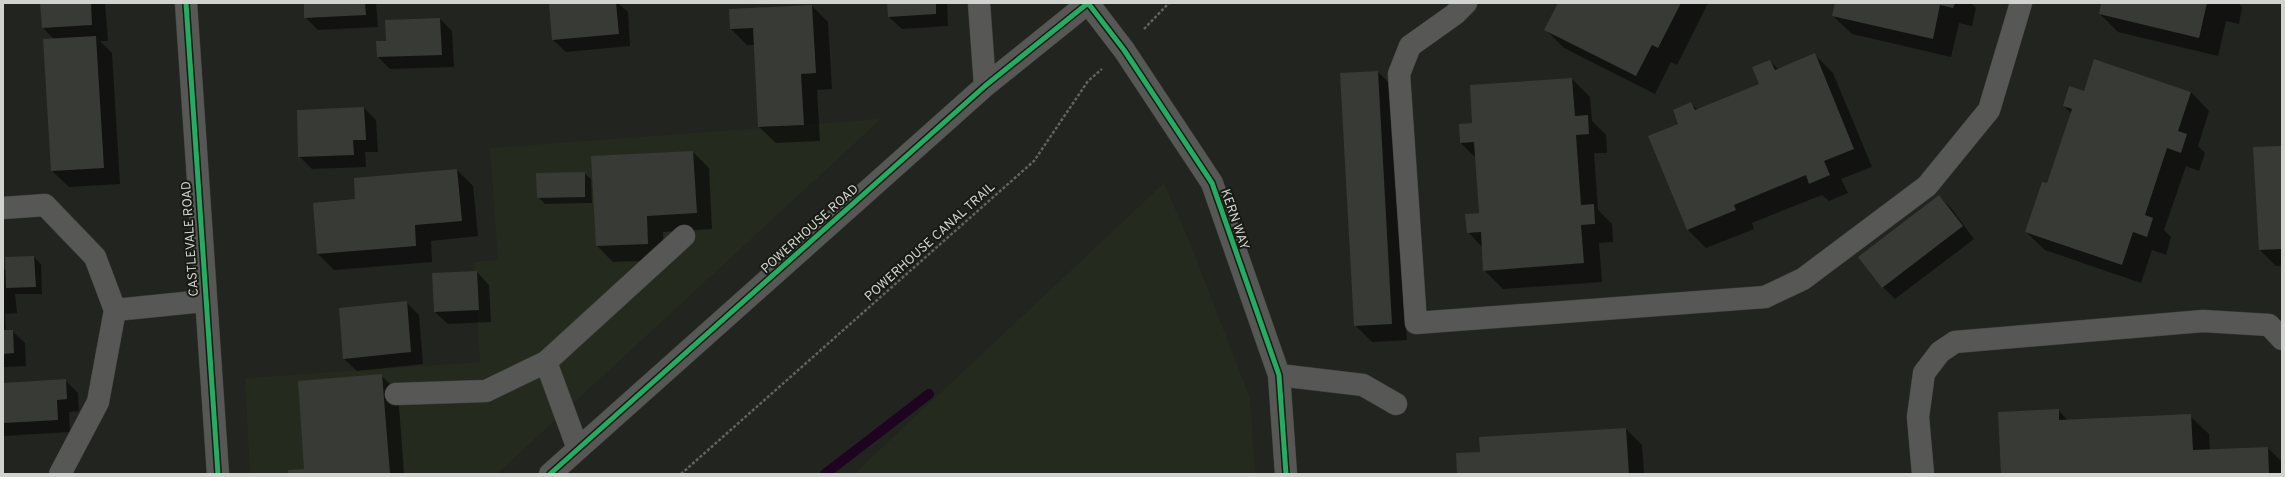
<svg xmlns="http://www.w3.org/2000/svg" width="2285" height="477" font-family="Overpass,sans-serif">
<rect width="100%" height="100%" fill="#22241f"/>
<!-- built -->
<path fill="#252a1e" d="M881,119L497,474H250L245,378L480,362L474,262L498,260L490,148Z
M1164,183L1190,243L1250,398L1255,474H854Z"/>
<!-- shadow -->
<path fill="#0007" d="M41,3H105L108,41H100L112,53L120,184L69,187L52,171L44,40H55L43,28Z
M305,3H376L378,27L318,30L305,17Z
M576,3H618L628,12L630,46L566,52L553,40Z
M888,3H947L948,26L902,29L889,17Z
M1559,3H1708L1677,65L1671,62L1655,94L1564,48L1545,29Z
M1836,3H1971L1976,8L1972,26L1959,23L1951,57L1852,34L1833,16Z
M2103,3H2239L2242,7L2239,24L2226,21L2218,56L2118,32L2100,14Z
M812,6L828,22L832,89L817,90L820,141L776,143L759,127L755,45H747L731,29Z
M440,19L452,31L454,67L390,69L378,57L387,42Z
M1815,55L1833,73L1872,167L1841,179L1848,193L1829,201L1822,195L1752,223L1754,229L1706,248L1688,230L1650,137L1680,124L1691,103L1698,110L1760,84L1770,61L1778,69Z
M2095,60L2191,92L2209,111L2198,146L2205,153L2199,171L2186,166L2164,230L2171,237L2166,255L2152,250L2141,283L2045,250L2026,232L2048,185L2071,113L2064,106L2084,92Z
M1378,72L1394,88L1407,340L1372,342L1355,325Z
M1572,79L1590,97L1592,121L1606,135L1607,153H1594L1598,210L1612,224L1613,242L1599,243L1602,282L1503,289L1484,270L1483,248L1468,232L1480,214L1476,158L1461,143L1460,125L1473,124Z
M364,108L376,120L378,152H365L366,167L312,169L299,156L298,110Z
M2282,147V266H2276L2260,250Z
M693,152L709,168L712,229L663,232L664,260L613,262L597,246Z
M457,170L473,186L478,236L431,241L432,262L334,270L318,254L314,204L356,200Z
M584,173L591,179L592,203L545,204L538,197Z
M1939,196L1951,208L1974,239L1895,299L1883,287Z
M34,257L41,264L42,294H15L17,313L5,314L6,331H12L25,343L26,366L3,367V268L6,271Z
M477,272L489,285L491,322L448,324L435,312Z
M406,302L419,315L423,364L357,371L344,359Z
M382,376L398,392L404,474H289L305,469Z
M65,380L78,393L79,411L69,412L70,432L3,436V384Z
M2058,410L2069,421L2190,416L2209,434L2210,450L2268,448L2282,462V474H2002Z
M1626,429L1642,445L1644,474H1458L1481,453L1480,438Z"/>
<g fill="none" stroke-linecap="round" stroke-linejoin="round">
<!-- stream -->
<path stroke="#1f0422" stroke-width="10" d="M825,474L929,394"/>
</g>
<!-- building -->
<path fill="#383a36" d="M40,3H91L92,25L42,28Z
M304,3H365L366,15L304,18Z
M565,3H616L619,34L552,40L549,4Z
M887,3H936V14L888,17Z
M1558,3H1681L1658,48L1652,45L1636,76L1544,30Z
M1835,3H1955L1953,8L1940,5L1933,39L1832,16Z
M2101,3H2207L2199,38L2099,14Z
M812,5L816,73L801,74L804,125L758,127L753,28L730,29L729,9Z
M440,18L442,55L377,57L376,41H386L385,20Z
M96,36L104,168L51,171L43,39Z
M1815,53L1854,149L1824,161L1830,175L1809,184L1806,175L1734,205L1736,210L1687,230L1648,136L1678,124L1673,110L1691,102L1695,110L1759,84L1752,67L1770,60L1775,70Z
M2094,59L2191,92L2178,131L2187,134L2181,153L2167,148L2145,215L2153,218L2147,237L2133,232L2122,265L2025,232L2042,182L2047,183L2072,109L2063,106L2069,86L2084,91Z
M1378,71L1392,324L1354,326L1340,73Z
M1572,78L1575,116L1588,115L1589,134L1576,135L1581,205L1594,204L1595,224L1581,225L1584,263L1483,271L1481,232L1467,233L1465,214L1479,213L1474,142L1460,143L1459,124L1472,123L1470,85Z
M364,107L366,140H353L354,155L298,157L297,110Z
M2282,146V249L2259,250L2253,147Z
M693,151L697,213L647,216L648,244L596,246L591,156Z
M457,169L462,221L415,225L416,246L317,254L313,203L355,199L354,178Z
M585,172V197L537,198L536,173Z
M1939,195L1963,226L1882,288L1858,257Z
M34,256L36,287L6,288L5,257Z
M477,271L479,310L434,312L432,273Z
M407,301L411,352L343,359L339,308Z
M3,330H13L14,353L3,354Z
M382,374L390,474H288V470L304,469L298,381Z
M66,379L67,399L57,400L58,420L3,423V383Z
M2059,409V420L2191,414L2193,450L2268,447L2269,474H2001L1998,412Z
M1626,428L1629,474H1457L1456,453L1480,452L1479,437Z"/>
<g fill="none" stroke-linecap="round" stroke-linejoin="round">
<defs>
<path id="minor" d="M186,3L218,474
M979,3L985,86
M1088,3L1124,50L1212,183L1279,375L1286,474
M1466,3L1455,14L1410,46L1399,74L1416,323L1765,297L1803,279L1927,186L1989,110L2021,3
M3,208L45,205L95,257L115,310L98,402L60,474
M115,310L204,301
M1279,375L1363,385L1396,404
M396,394L486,391L546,362
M578,449L546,362L684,236
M550,474L985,86L1088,3
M1923,474L1918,417L1924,373L1940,352L1955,342L2203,321L2269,325L2282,339"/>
</defs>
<!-- minor casing -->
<use href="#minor" stroke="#3e403c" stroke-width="23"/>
<!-- path -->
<path stroke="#626360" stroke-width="2.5" stroke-dasharray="3 2" stroke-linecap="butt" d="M1144,29L1169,3
M681,474L1034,161L1088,81L1102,69"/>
<!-- minor -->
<use href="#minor" stroke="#575855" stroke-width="22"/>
<defs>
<path id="cycleway" d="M186,3L218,474
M1088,3L1124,50L1212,183L1279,375L1286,474
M550,474L985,86L1088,3"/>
</defs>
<!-- cycleway casing -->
<use href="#cycleway" stroke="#181b14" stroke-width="8"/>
<!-- cycleway -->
<use href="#cycleway" stroke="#26ab63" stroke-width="5"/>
</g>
<g text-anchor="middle" stroke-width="4" stroke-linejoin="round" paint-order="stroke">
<!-- street labels -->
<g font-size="13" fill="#d1d3ce" stroke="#181b14">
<text transform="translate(1236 219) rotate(71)" y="5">KERN WAY</text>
<text transform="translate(809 228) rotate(-42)" y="5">POWERHOUSE ROAD</text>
<text transform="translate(189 239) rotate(-94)" y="5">CASTLEVALE ROAD</text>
<text transform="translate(929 241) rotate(-42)" y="5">POWERHOUSE CANAL TRAIL</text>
</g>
</g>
<!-- border -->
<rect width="2285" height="477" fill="none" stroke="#d1d3ce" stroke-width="8"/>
</svg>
